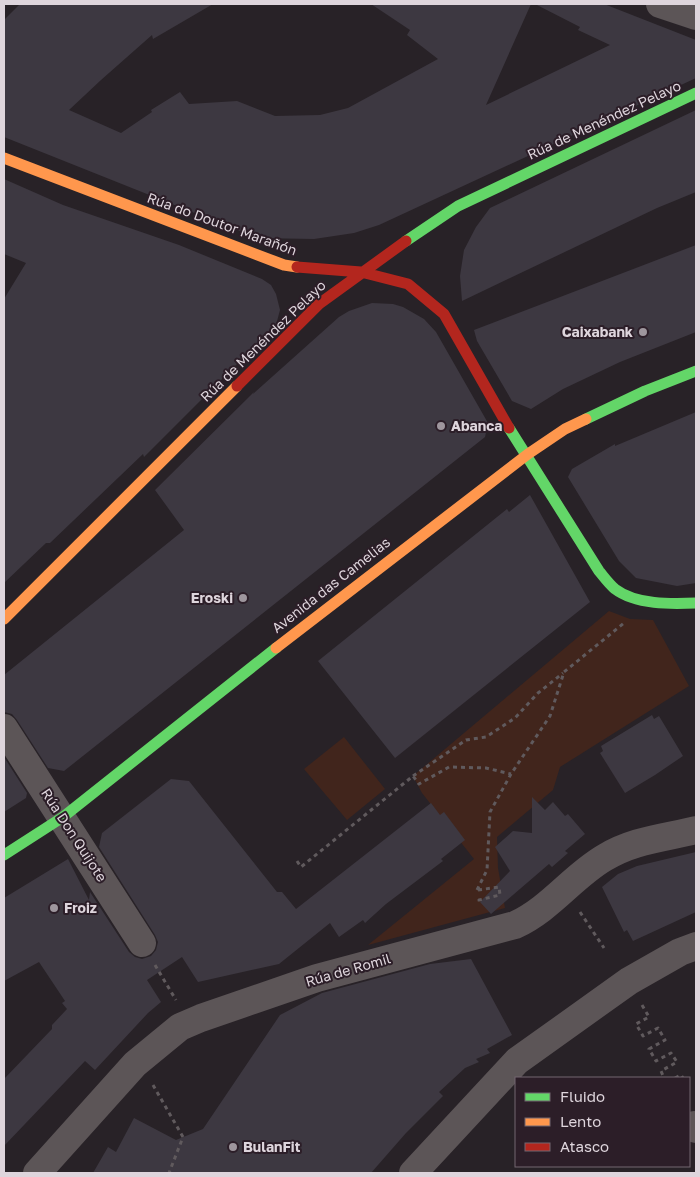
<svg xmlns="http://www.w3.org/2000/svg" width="700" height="1177" font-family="'Golos Text',sans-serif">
<rect width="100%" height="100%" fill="#282227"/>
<!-- green -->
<path fill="#41251c" d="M609,611L630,619L653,620L689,686L560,767L553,790L497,837L498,868L505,908L368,945L474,859L422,793L413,776Z
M344,737L385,789L347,820L304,769Z"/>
<!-- building -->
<path fill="#3d3841" d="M20,4H213L153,39L152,35L101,80L69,110L121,133L152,112L151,110L180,92L189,104L237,101L275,116L320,115L348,108L438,59L407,35L410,30L371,4H531L486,105L610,45L578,30L580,27L535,4H604L696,40V78L379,225L354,233L314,239L257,238L4,137V20Z
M696,110V192L657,208L462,301L460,276L464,250L476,227L490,208Z
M4,179L63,205L179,245L262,279L271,285L276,294L280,310L276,325L144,457L143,454L50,543H46L4,583V299L26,263L4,254Z
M696,245V332L620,362L563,389L531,409L512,401L477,341L474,330Z
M372,303L393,304L403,307L424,319L436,332L488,423L485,437L64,771L48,768L17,720L12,714L4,712V675L184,530L155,490L254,392L253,394L339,317L349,311Z
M696,412V583L677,586L636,578L619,561L568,477L572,469L615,444V446Z
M530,495L590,602L395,758L318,661L507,509L509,512Z
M652,715L654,719L659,716L683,756L655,775L625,793L600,753L603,751L601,746Z
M4,757L27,793L26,798L4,812Z
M171,779L189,781L277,892H282L296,909L431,803L440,815L444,812L465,840L441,859L443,861L386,904L365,923L363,920L339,937L330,923L279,964L198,982L182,957L147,980L161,1002L148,1013L95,1070L85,1061L4,1146V1079L52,1029V1025L67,1009L62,1003L65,1001L39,962L4,981V898L68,859L89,900L90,892L129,952L135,957L142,959L151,956L156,950L158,942L155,935L99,847L102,833Z
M532,797L545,810L553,802L565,816L568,814L585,834L565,851L568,853L552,867L549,864L491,914L480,902L510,871L495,847L513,831L532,833Z
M696,852V912L633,941L627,930L624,932L602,887L618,874L637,866Z
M471,959L512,1035L487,1049L490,1053L476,1059L479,1062L465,1068L439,1092L443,1096L406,1133L371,1173H93L108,1147L116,1152L134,1118L176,1140L203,1129L280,1015L322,993L430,964Z"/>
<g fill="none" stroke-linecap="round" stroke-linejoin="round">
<!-- path -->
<path stroke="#605a5d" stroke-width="3" stroke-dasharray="4 4" stroke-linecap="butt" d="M413,776L466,740L486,737L515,718L538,693L563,673
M297,861L301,867L413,776L419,784L449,767L486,768L511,774
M477,890L487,870L490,812L511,774L550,716L564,672L624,623
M478,890L499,887L500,895L479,900L480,905
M580,912L604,948
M155,965L176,1000
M642,1005L649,1017L636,1024L643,1036L658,1028L665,1040L649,1049L656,1061L671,1053L677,1062L661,1071L664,1078
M675,1078L681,1075L683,1078
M153,1085L183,1137L169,1173"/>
<!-- street -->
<path stroke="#5c5557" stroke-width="28" d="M660,4L696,16
M4,728L142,943
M694,1125L696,1129
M37,1173L135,1064L180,1027L201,1018L317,978L515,925C550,909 572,877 604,858C633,840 664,838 696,830
M413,1173L517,1061L629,981L680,952L696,946"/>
<!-- fast -->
<path stroke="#63d668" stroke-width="11" d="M406,241L458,206L696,93
M586,419L645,391L696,371
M509,428L599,571C604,577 609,584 615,589C636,605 671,604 696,603
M4,855L63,817L276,648"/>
<!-- slow -->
<path stroke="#ff974d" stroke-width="11" d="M4,158L284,265L297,267
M4,619L237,386
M276,648L528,454L565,429L586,419"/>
<!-- jam -->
<path stroke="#b3261e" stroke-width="11" d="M297,267L361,272L408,284L444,314L509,428
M237,386L319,304L406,241"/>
</g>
<!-- markers -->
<g fill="#9e969d" stroke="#2c1e28" stroke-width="2">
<circle cx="643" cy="332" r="5"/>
<circle cx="441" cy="426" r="5"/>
<circle cx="243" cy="598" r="5"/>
<circle cx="54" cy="908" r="5"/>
<circle cx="233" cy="1147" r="5"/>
</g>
<g text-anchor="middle" stroke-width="4" stroke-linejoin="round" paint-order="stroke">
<!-- street labels -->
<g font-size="14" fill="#ded5dc" stroke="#2c1e28">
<text transform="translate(604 120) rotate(-25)" y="5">Rúa de Menéndez Pelayo</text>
<text transform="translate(222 224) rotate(20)" y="5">Rúa do Doutor Marañón</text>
<text transform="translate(263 341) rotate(-44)" y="5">Rúa de Menéndez Pelayo</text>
<text transform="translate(331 585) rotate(-38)" y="5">Avenida das Camelias</text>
<text transform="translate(74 835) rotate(57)" y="5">Rúa Don Quijote</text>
<text transform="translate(348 970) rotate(-16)" y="5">Rúa de Romil</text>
</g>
<!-- poi labels -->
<g font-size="14" font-weight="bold" fill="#ded5dc" stroke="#2c1e28" text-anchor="start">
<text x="633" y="337" text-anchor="end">Caixabank</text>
<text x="451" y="431">Abanca</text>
<text x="233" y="603" text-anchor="end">Eroski</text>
<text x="64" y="913">Froiz</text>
<text x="243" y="1152">BulanFit</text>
</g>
</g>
<!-- border -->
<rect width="700" height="1177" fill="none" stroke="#ded5dc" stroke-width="10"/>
<!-- legend -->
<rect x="515" y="1077" width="175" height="90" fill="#2c1e28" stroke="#736770"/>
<rect x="525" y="1093" width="25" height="8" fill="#63d668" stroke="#736770"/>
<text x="560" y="1102" font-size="15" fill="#ded5dc">Fluido</text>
<rect x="525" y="1118" width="25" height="8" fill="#ff974d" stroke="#736770"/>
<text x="560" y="1127" font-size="15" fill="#ded5dc">Lento</text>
<rect x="525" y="1143" width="25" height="8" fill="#b3261e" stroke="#736770"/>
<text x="560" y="1152" font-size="15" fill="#ded5dc">Atasco</text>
</svg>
